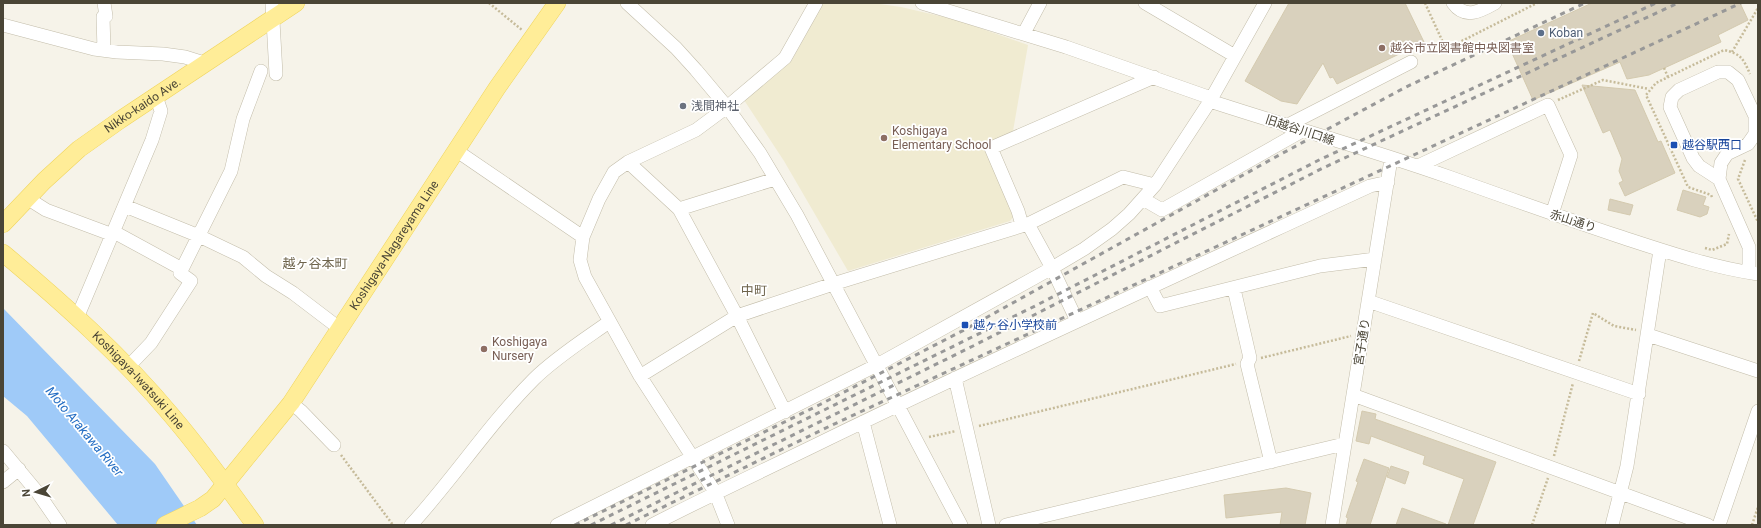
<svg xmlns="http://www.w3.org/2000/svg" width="1761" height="528" font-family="Roboto,'Noto Sans JP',sans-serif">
<rect width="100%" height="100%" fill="#f6f3e9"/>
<!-- education -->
<path fill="#f0ebd1" d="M823,3H873L901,7L957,20L1028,45L1013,131L984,146L1015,215L1010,221L848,271L784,161L744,100L792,60Z"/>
<!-- water -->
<path fill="#9fcaf8" d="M3,308L155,464L197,525H118L27,416L3,396Z"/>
<!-- building -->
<path fill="#d9d1bd" stroke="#d4caaf" d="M1289,3H1405L1424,42L1337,84L1333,77L1330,78L1323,63L1297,104L1281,101L1245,81Z
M1592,3H1740L1748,20L1718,35L1721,42L1649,75L1627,79L1620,62L1533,100L1507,42Z
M1582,85L1635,90L1658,142L1661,141L1675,173L1625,196L1619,183L1623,181L1619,171L1622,159L1610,130L1603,133Z
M1683,190L1706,197L1703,205L1709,207L1707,214L1700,217L1677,210Z
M1610,199L1633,205L1630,215L1608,210Z
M1362,411L1376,414L1375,419L1496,462L1473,525H1448L1464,479L1423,464L1425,456L1371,436L1369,444L1356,441Z
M1364,459L1389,468L1370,525H1346L1348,518L1346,517L1358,482L1356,481Z
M1391,466L1409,472L1405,484L1387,477Z
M1286,488L1311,493L1305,525H1280L1282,512L1226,518L1224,495Z
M1402,508L1446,524V525H1396Z"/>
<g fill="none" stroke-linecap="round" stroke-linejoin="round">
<defs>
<path id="minor" d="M272,3L276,74
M627,3L676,48L696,70L727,107L760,153L797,215L961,525
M922,3L1066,47L1211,98
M1145,3L1235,56
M1453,3C1465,20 1481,11 1495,3
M3,25L94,49L117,52L163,54L185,57L204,63
M1024,33L1040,3
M104,50L103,17L106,16L104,3
M1210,101C1289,127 1370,149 1449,177C1505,197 1561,217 1618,236C1664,251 1710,267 1758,274
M1286,126L1411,62
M457,151L583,237
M628,162L679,209L737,316L785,412
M1418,166L1548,105L1571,155L1552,214
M1719,179L1699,166L1693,158L1670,107L1672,97L1679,90L1718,72H1728L1738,80L1755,116V134L1748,144L1727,154L1721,163L1719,179L1749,247V272
M27,198L46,210L113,235
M1143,199L1162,210L1302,131
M125,206L199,236L243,257L266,276L293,293L339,328
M679,209L775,179
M1028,224L1052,268L1077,321
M1022,225L1018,211L991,148L1154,77
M114,232L182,269L231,171L243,119L261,71
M1150,287L1160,306L1320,266L1375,259
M1234,289L1250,358L1247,364L1271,462
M1368,301L1639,394
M77,318L152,140L161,111L156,96
M1648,335L1758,371
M128,367L151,343L191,281L180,273L182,269
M640,376L737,316L833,284L1028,224L1123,177L1155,185
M955,378L989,525
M1353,395L1708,525
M291,403L301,411L334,445
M863,422L890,525
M3,451L38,493L60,525
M3,482L19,469
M411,525C454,478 489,424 534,379C555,358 585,339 609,322
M557,525L877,365L1052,268L1084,249L1112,229L1129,214L1155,185L1210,101L1265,3
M652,525C710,495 769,468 828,439C1007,352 1189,270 1370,186L1388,182
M728,525L715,492L640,376L585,277L580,260L583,237L599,199L614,172L628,162L696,130L727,107L785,58L816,3
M1006,525L1344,444
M1332,525L1391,159
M1612,525L1627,466L1660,250
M1719,525L1758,411"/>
<g id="major">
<path id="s1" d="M3,224L44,181L79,149L120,120L296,3"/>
<path id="s2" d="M3,253C63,303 122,356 172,416C202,451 228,488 255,525"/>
<path id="s3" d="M165,525L200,508L213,499L291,403L497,88L557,3"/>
</g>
</defs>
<!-- minor casing -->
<use href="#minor" stroke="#c3bdaa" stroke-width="14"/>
<!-- major casing -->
<use href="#major" stroke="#f0d55c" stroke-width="18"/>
<!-- path -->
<path stroke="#c6bb9a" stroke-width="2.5" stroke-dasharray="2 2" stroke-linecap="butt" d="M489,3L522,30
M1425,3L1446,49L1537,3
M1732,52L1758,8
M1664,68L1668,77
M1558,100L1603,80L1649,89
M1745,160L1738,179L1758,222
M1712,197L1711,195L1688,187L1646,95L1656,83L1724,50C1741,54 1743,58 1750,74
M1705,248L1712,250L1727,244L1729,234
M1261,358L1351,336
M1579,361L1593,313L1614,326L1636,330
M979,426L1236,364
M929,437L956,431
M341,455L393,525
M1554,456L1573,383
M1532,525L1548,478
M1752,525L1758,507"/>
<!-- minor -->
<use href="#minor" stroke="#fff" stroke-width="13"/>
<!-- major -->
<use href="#major" stroke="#ffed98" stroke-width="17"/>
<!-- rail -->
<path stroke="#989898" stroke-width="3" stroke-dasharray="5 5" stroke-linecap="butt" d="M575,525L819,405L964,330L1281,154L1406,87L1585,3
M591,525L1035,306L1319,160L1656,3
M611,525L973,346L1323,168L1678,3
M626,525L830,426L1741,3"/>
</g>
<!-- markers -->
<circle fill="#5c6f8a" stroke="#fff" stroke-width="1.5" cx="1541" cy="33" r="4"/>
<g fill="#8d6e63" stroke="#fff" stroke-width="1.5">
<circle cx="1382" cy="48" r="4"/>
<circle cx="884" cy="138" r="4"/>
<circle cx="484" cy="349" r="4"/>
</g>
<circle fill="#6b7280" stroke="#fff" stroke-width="1.5" cx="683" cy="106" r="4"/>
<g fill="#1a4fb4" stroke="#fff" stroke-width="1.5">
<rect x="1670" y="141" width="8" height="8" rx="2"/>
<rect x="961" y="321" width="8" height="8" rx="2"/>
</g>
<g text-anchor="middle" stroke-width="3.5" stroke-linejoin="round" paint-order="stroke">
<!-- service labels -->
<g font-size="12" fill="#4e5e75" stroke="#fff" text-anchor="start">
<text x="1549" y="37">Koban</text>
</g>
<!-- education labels -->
<g font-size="12" fill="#785e54" stroke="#fff" text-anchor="start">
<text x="1390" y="52">越谷市立図書館中央図書室</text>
<text x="892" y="135">Koshigaya<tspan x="892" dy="14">Elementary School</tspan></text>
<text x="492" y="346">Koshigaya<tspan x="492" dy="14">Nursery</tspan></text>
</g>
<!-- street labels -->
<g font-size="12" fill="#4a4536" stroke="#fff">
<text dy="4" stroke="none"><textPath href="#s1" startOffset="184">Nikko-kaido Ave.</textPath></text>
<text transform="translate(1300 130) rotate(18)" y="4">旧越谷川口線</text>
<text transform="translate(1573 221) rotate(18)" y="4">赤山通り</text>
<text dy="4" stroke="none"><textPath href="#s3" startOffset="367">Koshigaya-Nagareyama Line</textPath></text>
<text transform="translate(1362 342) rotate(-81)" y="4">宮子通り</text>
<text dy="4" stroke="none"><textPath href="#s2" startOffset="186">Koshigaya-Iwatsuki Line</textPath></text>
</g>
<!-- worship labels -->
<g font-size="12" fill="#5b616d" stroke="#fff" text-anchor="start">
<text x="691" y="110">浅間神社</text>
</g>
<!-- transit labels -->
<g font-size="12" fill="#164399" stroke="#fff" text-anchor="start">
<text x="1682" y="149">越谷駅西口</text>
<text x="973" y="329">越ヶ谷小学校前</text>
</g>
<!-- neighbourhood labels -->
<g font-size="13" fill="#6e644c" stroke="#fff">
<text x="315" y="268">越ヶ谷本町</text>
<text x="754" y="295">中町</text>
</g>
<!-- water labels -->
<g font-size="13" font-style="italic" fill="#236dc3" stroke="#fff">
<text transform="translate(85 431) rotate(50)" y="5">Moto Arakawa River</text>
</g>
</g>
<!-- border -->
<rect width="1761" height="528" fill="none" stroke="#4a4536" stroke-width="8"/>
<!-- north arrow -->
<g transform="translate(36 492) rotate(265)" stroke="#ffffff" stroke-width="3" paint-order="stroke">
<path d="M0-3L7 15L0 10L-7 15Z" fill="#4a4536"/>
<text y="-6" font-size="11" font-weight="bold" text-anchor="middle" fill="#4a4536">N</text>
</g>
</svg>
